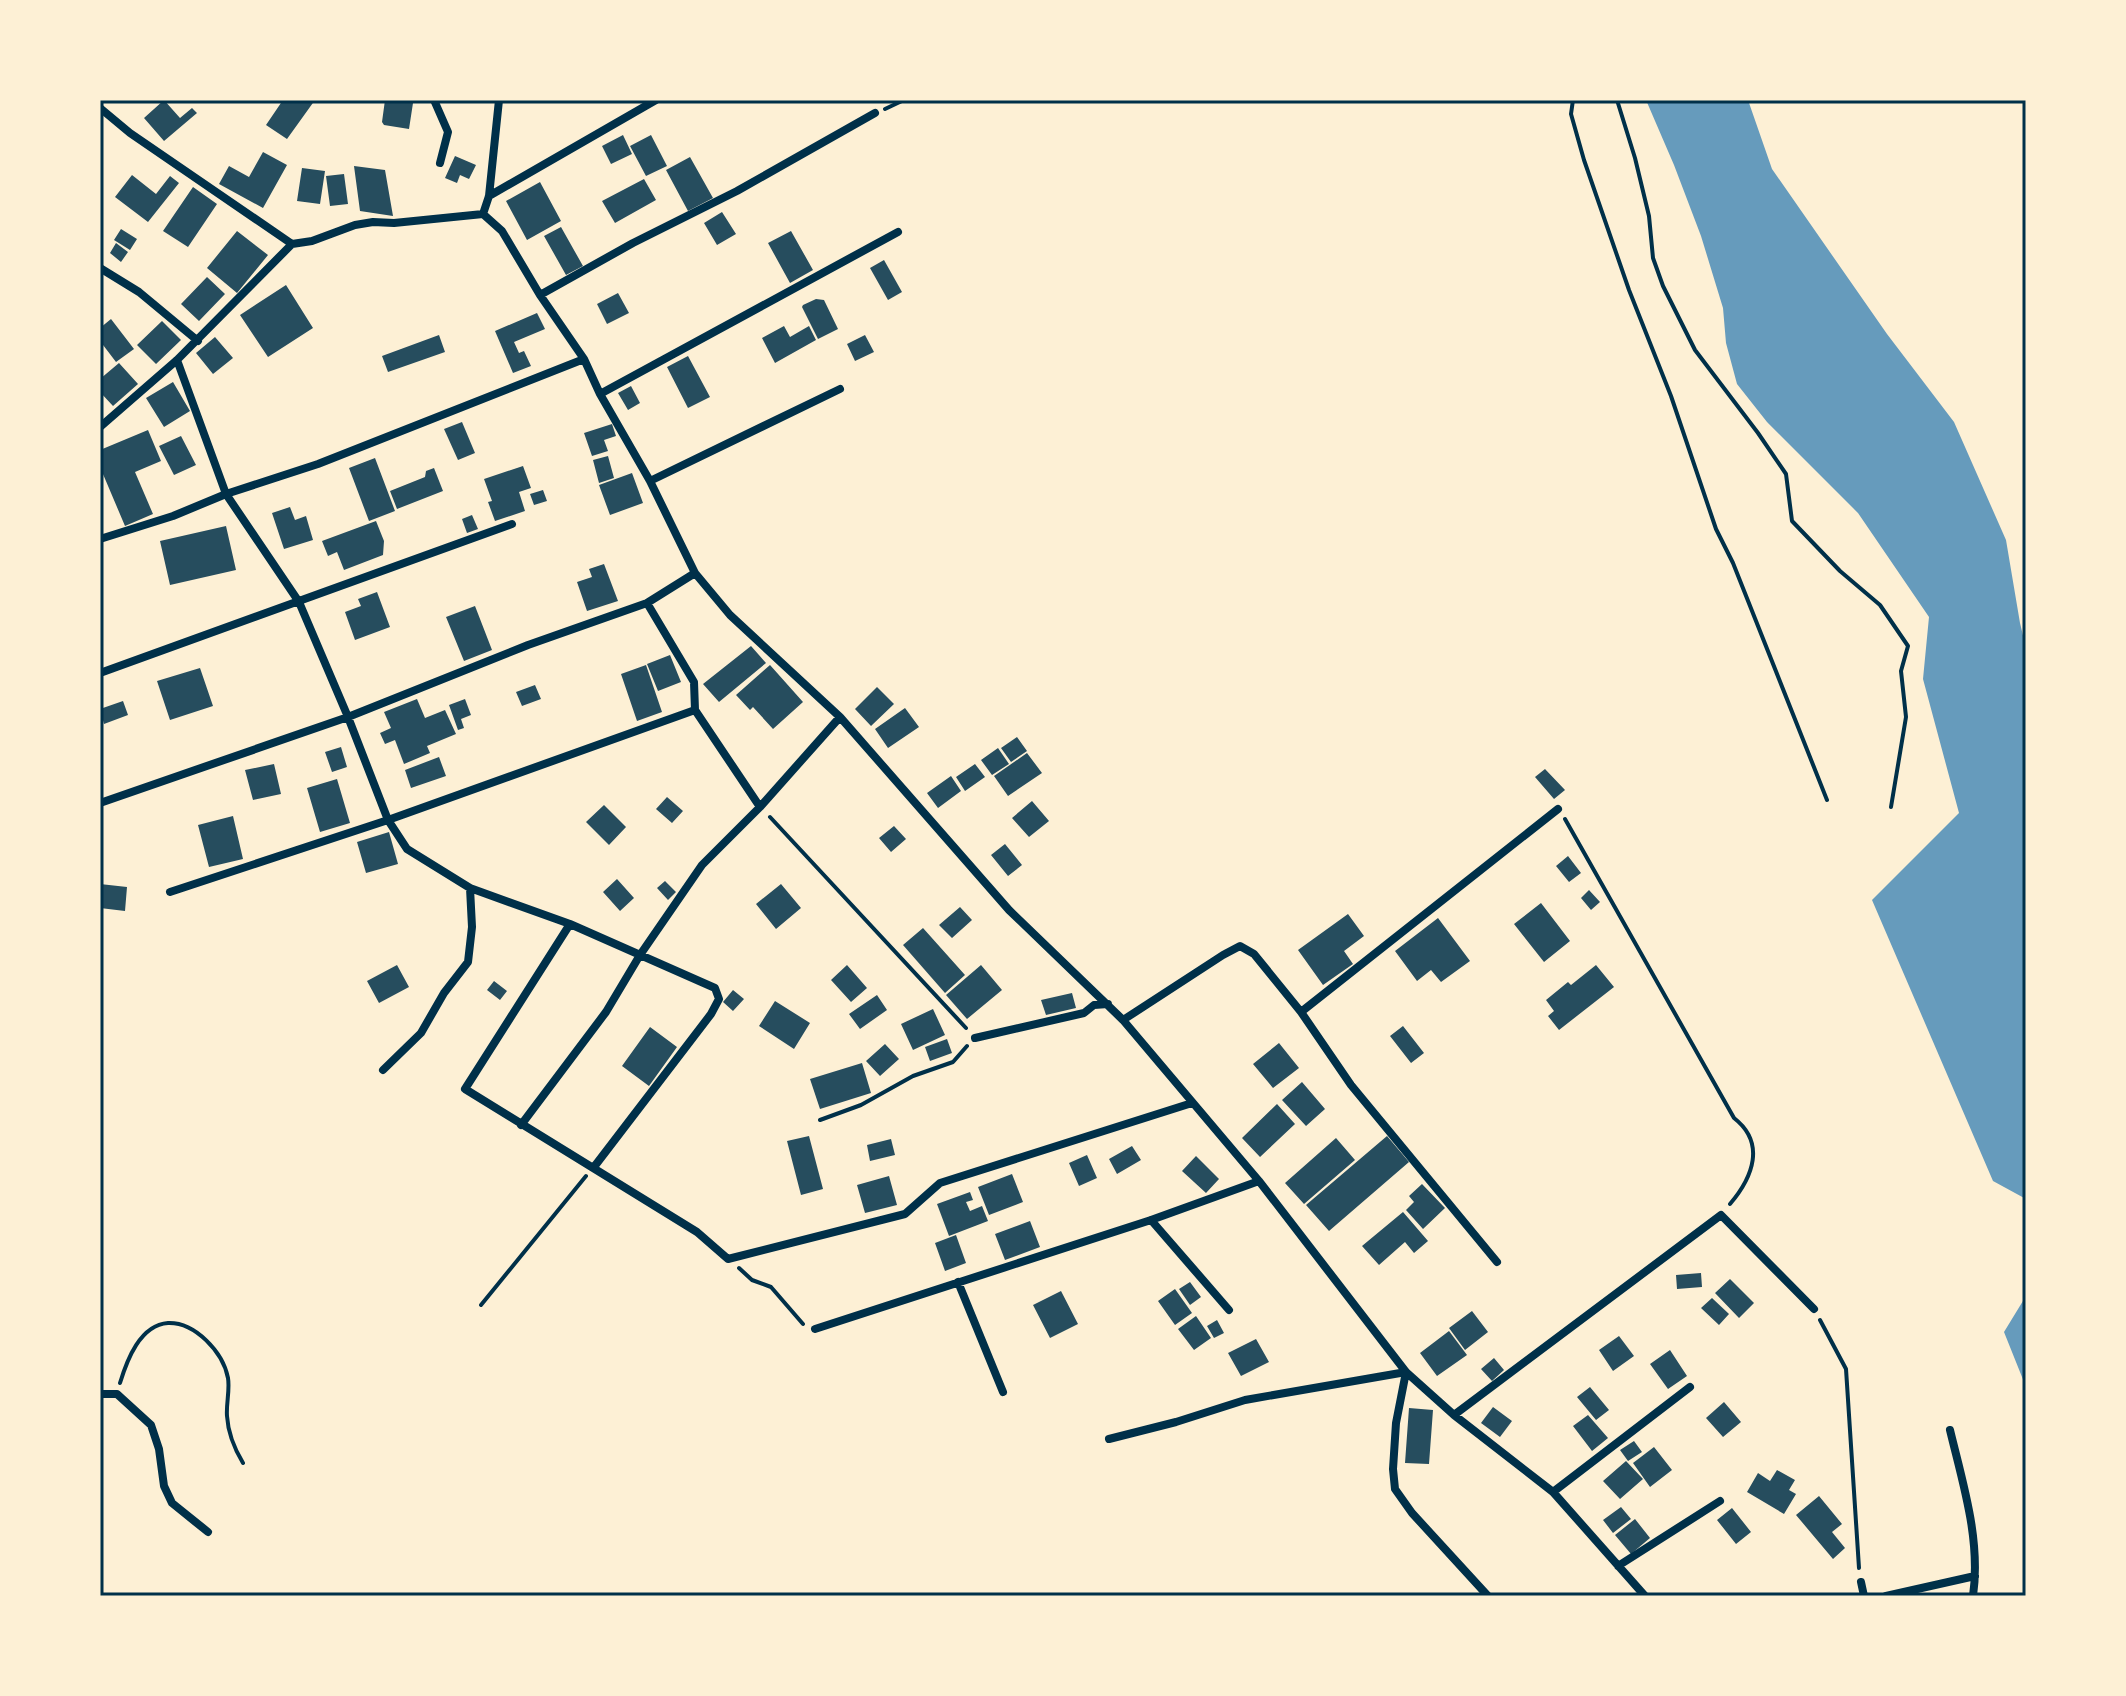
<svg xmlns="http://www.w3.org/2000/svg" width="2126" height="1696" font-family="'Fira Sans Condensed',sans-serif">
<rect width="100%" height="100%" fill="#fdf0d5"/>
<!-- water -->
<path fill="#669bbc" d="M1646,100H1748L1772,169L1887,334L1954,422L2006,540L2020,623L2026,648V1199L1993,1181L1872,900L1959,813L1923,679L1929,617L1858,513L1767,422L1737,384L1726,343L1723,308L1701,236L1674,165Z
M2026,1296V1387L2004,1332Z"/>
<!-- building -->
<path fill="#264d5e" d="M164,100L180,118L192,108L197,113L164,141L144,118Z
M283,100H315L287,139L266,125Z
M385,100L413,103L409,129L384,125L382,122Z
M623,135L632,154L611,164L602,146Z
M651,135L667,166L646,176L630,146Z
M263,152L287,165L263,208L219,184L229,166L249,177Z
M455,156L476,165L469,179L460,175L457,183L445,178Z
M690,157L713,198L688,211L666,170Z
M354,166L385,170L393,216L360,211Z
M302,168L325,171L320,204L297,201Z
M344,174L348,204L330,206L326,176Z
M132,175L156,194L170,176L179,183L148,222L115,197Z
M644,179L656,200L615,223L602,201Z
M540,182L561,221L527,240L506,201Z
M193,187L217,204L188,247L163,231Z
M722,212L736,234L717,245L704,223Z
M561,227L583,266L566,275L544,236Z
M121,229L137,239L130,250L114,240Z
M237,231L268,255L237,293L207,268Z
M791,231L813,270L790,283L768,243Z
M116,243L128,252L121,262L110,253Z
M884,260L902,292L888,300L870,268Z
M207,277L225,294L199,321L181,304Z
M286,285L313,328L268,357L240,315Z
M618,293L629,313L607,324L597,304Z
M816,299L824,300L838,329L818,339L802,307L803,305Z
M537,313L545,329L514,342L519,353L524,351L531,366L513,373L495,331Z
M111,319L134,349L116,362L100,341V328Z
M162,321L181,340L156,364L137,345Z
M784,326L790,337L809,326L816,340L775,363L762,338Z
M439,335L445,352L388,372L382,356Z
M865,335L874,352L855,361L847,344Z
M215,337L233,358L213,374L196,353Z
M688,356L710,397L688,408L667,367Z
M119,363L138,384L113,406L100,392V379Z
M173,382L190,411L164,427L146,398Z
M631,386L640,403L628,410L618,393Z
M462,422L475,453L458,460L444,429Z
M612,424L616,436L604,440L608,451L592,456L584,433Z
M148,430L161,461L135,472L153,514L125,526L100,467V450Z
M181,436L196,465L174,475L159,446Z
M608,456L614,478L599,483L593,460Z
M375,458L395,511L369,521L349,468Z
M523,466L531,488L519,492L525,511L495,521L488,502L492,501L484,479Z
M434,468L443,491L397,509L390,491L425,477L426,471Z
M632,473L643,503L610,515L599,485Z
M543,490L547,501L534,505L530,494Z
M290,507L295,520L306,516L313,540L284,549L272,513Z
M472,515L478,529L467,533L462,519Z
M376,521L384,541L383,555L344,570L337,552L328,556L322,541Z
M226,526L236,570L170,585L160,541Z
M604,564L618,601L587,611L577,582L592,577L589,569Z
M377,592L390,627L355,640L345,612L361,606L358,599Z
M475,606L492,650L464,661L446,617Z
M751,646L766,663L719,702L703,684Z
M670,655L681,682L658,691L647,664Z
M646,665L662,712L637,721L621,674Z
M770,665L803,702L773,729L753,707L750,710L736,695Z
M200,668L213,706L170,720L157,681Z
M535,685L541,699L522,706L516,692Z
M877,687L894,704L871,726L855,709Z
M417,699L425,718L445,710L456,734L427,746L430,753L404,764L395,740L385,744L380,733L391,728L384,712Z
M465,699L471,715L461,719L464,728L458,730L449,705Z
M123,701L128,715L104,724L100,709Z
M905,708L919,727L888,748L875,729Z
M1017,737L1027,751L1011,762L1001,748Z
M341,747L347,767L332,772L325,752Z
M998,748L1009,764L992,775L981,760Z
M1027,753L1042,773L1008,796L994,776Z
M439,757L446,776L411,788L405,770Z
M274,764L281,794L253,800L245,770Z
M975,764L985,777L965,791L956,777Z
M1545,769L1565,790L1554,799L1535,777Z
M951,776L961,791L938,808L927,793Z
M337,779L350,823L320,832L307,788Z
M667,797L683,811L672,823L656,809Z
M1032,801L1049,821L1029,837L1012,818Z
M604,805L626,827L609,845L586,822Z
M233,816L243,859L209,867L198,825Z
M894,826L906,839L891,852L879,838Z
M389,832L398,864L366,873L357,842Z
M1005,844L1022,865L1008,876L991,855Z
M1568,856L1581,873L1569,882L1556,866Z
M617,879L634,898L620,911L603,892Z
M665,881L676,892L668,900L657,888Z
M100,884L127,887L125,911L100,908Z
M781,884L801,908L776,929L756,904Z
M1589,890L1600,902L1591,910L1581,898Z
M1541,903L1570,941L1544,962L1514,924Z
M960,907L972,920L952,938L939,925Z
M1348,914L1364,936L1344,951L1353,964L1323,985L1298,950Z
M1438,918L1470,961L1441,982L1431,970L1417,981L1395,951Z
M923,928L965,975L945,993L903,945Z
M397,965L409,987L379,1003L367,981Z
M847,965L867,988L851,1002L831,980Z
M981,965L1002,990L967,1019L946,995Z
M1596,965L1614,987L1559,1030L1548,1016L1554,1011L1546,1000L1568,982L1571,985Z
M494,981L507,991L500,1000L487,990Z
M733,990L744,999L733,1011L723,1002Z
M1072,993L1076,1008L1046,1015L1041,1000Z
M877,995L887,1010L860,1029L849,1014Z
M775,1001L810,1023L794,1049L759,1026Z
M933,1009L945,1035L913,1050L901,1024Z
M1403,1026L1424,1053L1411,1063L1390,1036Z
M650,1027L677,1047L649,1086L622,1066Z
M947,1039L952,1053L930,1061L925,1047Z
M1279,1043L1299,1068L1273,1088L1253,1064Z
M885,1044L899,1059L880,1076L866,1061Z
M862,1063L871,1093L820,1109L810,1079Z
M1302,1082L1325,1109L1306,1126L1282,1100Z
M1277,1104L1295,1124L1260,1157L1242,1138Z
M809,1136L823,1189L801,1195L787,1141Z
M1387,1136L1409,1162L1329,1231L1306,1205Z
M1336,1138L1355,1160L1304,1204L1285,1183Z
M891,1139L895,1155L870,1161L867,1145Z
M1132,1146L1141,1160L1117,1174L1109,1159Z
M1087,1155L1097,1178L1079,1186L1069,1163Z
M1196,1156L1219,1179L1206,1193L1182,1171Z
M1012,1174L1023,1202L989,1215L978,1187Z
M889,1176L897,1205L865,1213L857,1185Z
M1422,1184L1445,1208L1423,1229L1406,1210L1414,1202L1409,1196Z
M970,1192L973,1200L966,1202L970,1211L982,1206L988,1221L949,1236L937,1204Z
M1403,1212L1428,1241L1414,1253L1405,1242L1379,1265L1362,1246Z
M1030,1221L1040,1247L1005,1260L995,1234Z
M956,1235L966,1263L945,1271L935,1243Z
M1701,1273L1702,1287L1677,1289L1676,1275Z
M1730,1279L1754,1303L1739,1318L1715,1293Z
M1190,1282L1201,1297L1190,1305L1179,1289Z
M1175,1289L1192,1313L1175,1325L1158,1301Z
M1061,1291L1078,1324L1050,1338L1033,1305Z
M1712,1298L1729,1314L1719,1325L1701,1308Z
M1472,1311L1488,1332L1465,1350L1449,1328Z
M1196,1316L1211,1338L1194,1350L1178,1329Z
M1217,1320L1224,1333L1214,1338L1207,1326Z
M1449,1331L1467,1355L1437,1376L1420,1353Z
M1619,1336L1634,1356L1613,1371L1599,1350Z
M1256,1339L1269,1362L1241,1376L1228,1353Z
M1670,1350L1687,1376L1668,1389L1650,1364Z
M1494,1358L1504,1370L1492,1381L1481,1369Z
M1590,1387L1609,1410L1596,1420L1577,1397Z
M1724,1402L1741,1422L1723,1437L1706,1418Z
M1493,1407L1512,1421L1500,1437L1481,1423Z
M1409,1408L1433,1410L1429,1464L1405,1463Z
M1588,1415L1608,1438L1592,1451L1573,1426Z
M1634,1441L1642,1452L1628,1461L1620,1450Z
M1654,1447L1672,1470L1650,1487L1633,1463Z
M1626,1461L1643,1479L1620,1499L1603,1481Z
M1777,1470L1795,1480L1789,1490L1796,1494L1784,1514L1747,1492L1758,1473L1770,1481Z
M1819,1496L1842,1524L1832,1532L1845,1548L1833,1559L1796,1515Z
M1621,1507L1631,1519L1613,1533L1603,1520Z
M1732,1508L1751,1532L1736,1544L1717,1520Z
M1635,1519L1650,1538L1631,1554L1615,1535Z"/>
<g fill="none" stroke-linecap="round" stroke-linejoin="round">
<!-- path -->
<path stroke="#003049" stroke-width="4" d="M1573,100L1571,114L1584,160L1629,290L1671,396L1716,529L1733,563L1827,800
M1617,100L1635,158L1649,216L1653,258L1663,286L1695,350L1758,433L1786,474L1792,521L1840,571L1880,605L1908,646L1901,671L1906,717L1891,807
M885,109L904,100
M770,817L966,1028
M1565,819L1734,1118C1766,1143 1753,1177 1730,1204
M820,1120L861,1105L913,1076L953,1062L967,1046
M739,1268L752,1280L771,1287L803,1324
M481,1305L586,1176
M1820,1320L1846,1369L1859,1568
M120,1383C127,1360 140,1325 168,1323C195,1322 223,1352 228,1378C230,1390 226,1404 227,1416C228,1433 234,1448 243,1463"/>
<!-- minor -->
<path stroke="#003049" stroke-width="8" d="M434,100L448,132L440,163
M100,108L130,133L292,244
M489,196L656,100
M483,214L502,231L540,295L584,359L600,394L650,481L695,573L730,615L840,717L1009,910L1123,1020L1259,1181L1406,1372L1454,1415L1553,1492L1645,1596
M483,214L489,196L499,100
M100,268L139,292L198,341
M540,295L633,243L737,191L875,113
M177,360L226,494L299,602L348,717L388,820L407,849L470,888L570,924L715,988L719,999L711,1014L594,1167
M600,394L898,232
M100,427L177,360L292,244L312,241L355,225L373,222L394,223L483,214
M650,481L840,389
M100,539L173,516L226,494L318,464L584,359
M647,603L694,682L695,710L760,807
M100,673L512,524
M100,803L348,717L528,645L647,603L695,573
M170,892L388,820L695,710
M570,924L465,1089L697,1232L728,1259L905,1214L940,1183L1192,1103
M1301,1012L1558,809
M1123,1020L1223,955L1240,946L1254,954L1301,1012L1351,1085L1497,1262
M975,1038L1084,1013L1094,1005L1108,1004
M383,1070L421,1033L444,993L468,962L472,927L470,888
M521,1125L606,1012L640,955L702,865L760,807L840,717
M1151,1220L1229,1310
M958,1282L1003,1392
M815,1329L1151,1220L1259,1181
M100,1394H117L151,1425L159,1449L164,1486L172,1503L208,1532
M1454,1415L1721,1215L1814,1309
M1950,1430C1963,1484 1981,1540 1973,1596
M1109,1439L1176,1422L1245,1400L1406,1372L1396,1423L1393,1469L1395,1489L1412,1513L1488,1596
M1553,1492L1690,1387
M1618,1566L1720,1501
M1861,1582L1864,1596
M1886,1596L1975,1576"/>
</g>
<!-- border -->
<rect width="2126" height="1696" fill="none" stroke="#fdf0d5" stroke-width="204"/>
<rect x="102" y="102" width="1922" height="1492" fill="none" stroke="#003049" stroke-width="3"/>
</svg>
